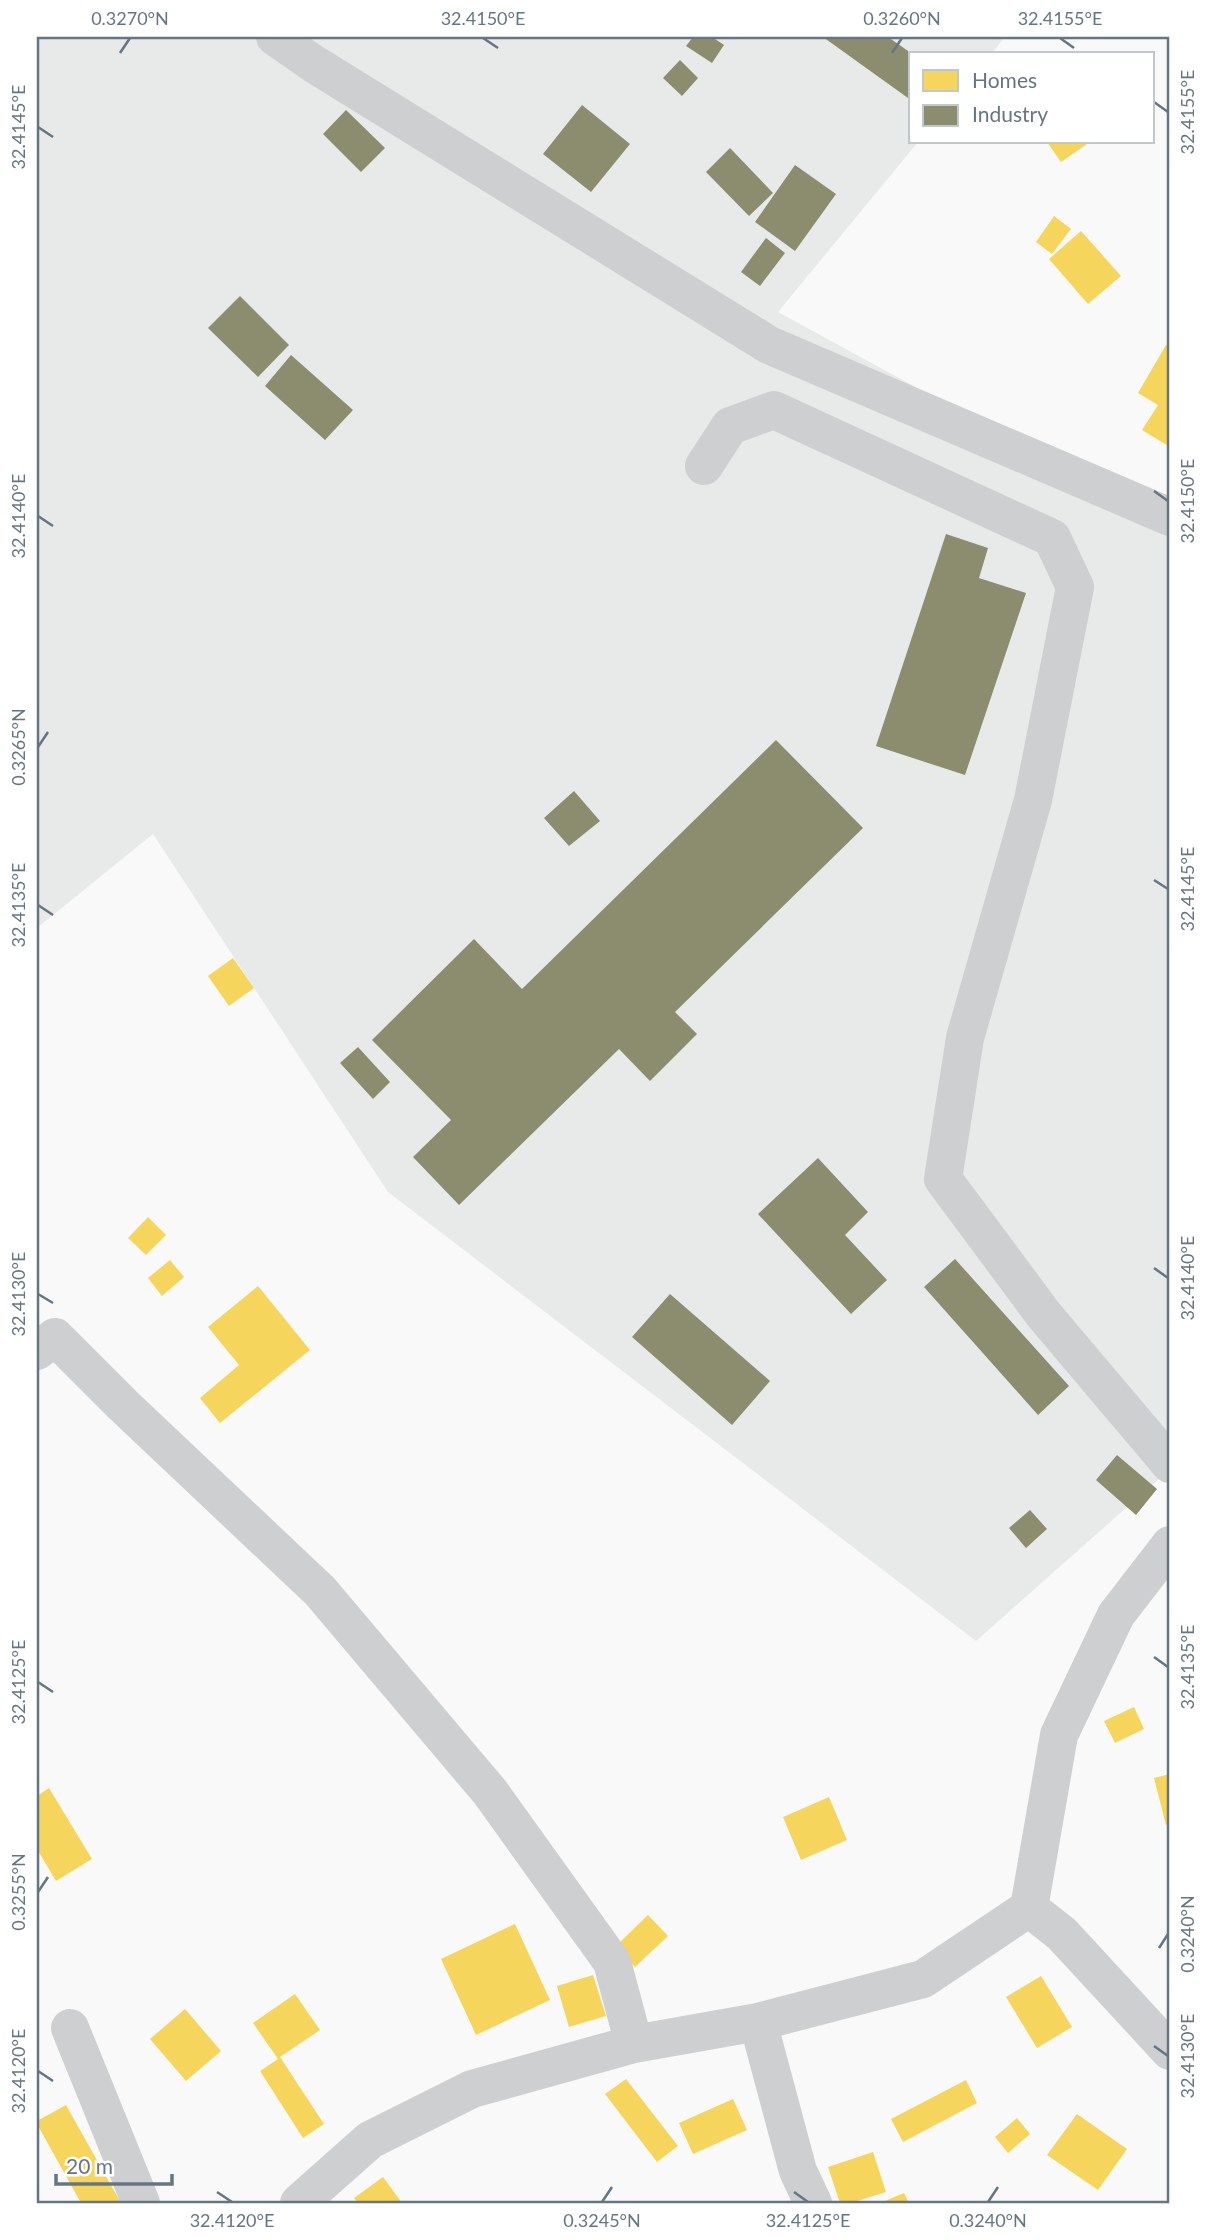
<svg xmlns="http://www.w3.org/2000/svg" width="1207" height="2240" font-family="Lato,sans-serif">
<rect width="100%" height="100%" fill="#f9f9f9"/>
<!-- built -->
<path fill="#e8e9e9" d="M37,37H1005L991,54H911V142H918L778,312L1170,526V1469L976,1641L388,1192L153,834L37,928Z"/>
<!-- homes -->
<path fill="#f6d55c" d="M1047,142H1090L1061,162Z
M1054,216L1071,229L1052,254L1036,242Z
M1081,231L1121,276L1088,304L1049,259Z
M1166,345L1170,348V447L1142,430L1158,405L1138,393Z
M233,958L254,988L229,1006L208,976Z
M148,1217L166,1235L146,1255L128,1238Z
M170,1260L184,1277L162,1296L148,1278Z
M258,1286L310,1350L220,1423L200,1398L239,1365L208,1327Z
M1134,1707L1144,1729L1115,1743L1104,1721Z
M1170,1774V1824L1166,1825L1154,1778Z
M49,1788L92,1859L56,1881L37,1849V1796Z
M829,1797L847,1840L801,1860L783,1817Z
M648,1915L668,1936L635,1967L616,1946Z
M515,1924L550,2000L476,2035L441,1959Z
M593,1975L606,2016L569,2027L557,1986Z
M1041,1976L1072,2027L1037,2048L1006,1997Z
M295,1994L320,2030L280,2057L324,2124L303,2138L260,2071L278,2059L253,2023Z
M185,2009L221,2051L186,2081L150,2039Z
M626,2079L678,2146L657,2162L605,2094Z
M966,2080L977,2103L903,2142L891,2119Z
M733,2099L747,2130L693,2154L679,2123Z
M66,2105L121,2203H81L37,2124V2121Z
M1077,2114L1127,2149L1098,2190L1047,2155Z
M1017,2118L1030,2134L1008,2153L995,2137Z
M873,2152L886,2192L851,2203H840L828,2167Z
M383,2177L402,2203H358L354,2198Z
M904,2193L909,2203H880Z"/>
<!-- industry -->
<path fill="#8c8c6e" d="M693,37H712L724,45L712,63L686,46Z
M823,37H888L911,53V94L908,98Z
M680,60L698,78L682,96L663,78Z
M582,105L630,144L591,192L543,154Z
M346,110L385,148L361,172L323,134Z
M730,148L773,193L749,216L706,172Z
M795,165L836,194L795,251L755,222Z
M766,238L785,253L760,286L741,272Z
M240,296L289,345L258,377L208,328Z
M291,355L353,410L325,440L265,386Z
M946,534L988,548L979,578L1026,593L965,775L876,746Z
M776,740L863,828L675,1012L697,1034L650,1081L619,1049L459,1205L413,1157L451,1120L372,1040L474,939L522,989Z
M574,791L600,821L569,846L544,818Z
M358,1047L390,1082L373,1099L340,1063Z
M818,1158L868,1212L845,1235L887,1280L851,1314L758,1214Z
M955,1259L1069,1386L1038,1415L924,1287Z
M670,1294L770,1381L732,1425L632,1337Z
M1117,1455L1157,1489L1136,1515L1096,1480Z
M1030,1510L1047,1529L1026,1548L1009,1528Z"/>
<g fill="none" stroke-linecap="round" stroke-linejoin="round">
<!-- minor -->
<path stroke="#cecfd0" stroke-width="38" d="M275,37L314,64L769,345L1170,517
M704,466L730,426L774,410L1052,538L1075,587L1033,800L965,1038L943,1179L1044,1315L1170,1464
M37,1351L55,1337L123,1405L320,1591L490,1792L612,1962L634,2044
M1029,1908L1059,1735L1116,1615L1170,1545
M758,2022L798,2171L813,2203
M70,2028L141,2203
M299,2203L370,2140L472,2089L634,2044L758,2022L923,1979L1029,1908L1062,1934L1170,2051"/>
</g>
<!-- ticks -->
<path fill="none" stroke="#657683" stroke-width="2.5" d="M483,38L498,48M1060,38L1074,48M120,53L130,38M892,53L902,38M1154,102L1168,112M38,127L53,137M1154,491L1168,501M38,516L53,526M38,747L48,732M1154,880L1168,889M38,905L53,915M1154,1268L1168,1278M38,1294L53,1303M1154,1657L1168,1667M38,1682L53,1692M38,1892L48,1877M1159,1948L1168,1934M1154,2046L1168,2056M38,2071L53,2081M217,2192L232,2202M794,2192L808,2202M602,2202L612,2187M988,2202L998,2187"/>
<!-- border -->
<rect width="1207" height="2240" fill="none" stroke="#ffffff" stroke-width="77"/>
<!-- legend -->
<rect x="909" y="52" width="245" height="91" fill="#ffffff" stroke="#c1c8cd" stroke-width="2"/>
<rect x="923" y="70" width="35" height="21" fill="#f6d55c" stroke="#c1c8cd" stroke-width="2"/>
<text x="972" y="88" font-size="21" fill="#657683">Homes</text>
<rect x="923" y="105" width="35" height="21" fill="#8c8c6e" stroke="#c1c8cd" stroke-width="2"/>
<text x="972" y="122" font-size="21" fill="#657683">Industry</text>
<!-- scale -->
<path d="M56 2174v10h116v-10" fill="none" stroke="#657683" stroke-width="3.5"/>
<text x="66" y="2174" font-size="21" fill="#657683" stroke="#ffffff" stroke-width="5" paint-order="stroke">20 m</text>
<rect x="38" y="38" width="1130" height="2164" fill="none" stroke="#657683" stroke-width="2.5"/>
<g font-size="18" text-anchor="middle" fill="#657683">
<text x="130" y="25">0.3270°N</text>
<text x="483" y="25">32.4150°E</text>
<text x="902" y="25">0.3260°N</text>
<text x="1060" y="25">32.4155°E</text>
<text transform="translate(1188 112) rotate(-90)" y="6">32.4155°E</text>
<text transform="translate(19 127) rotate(-90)" y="6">32.4145°E</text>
<text transform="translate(1188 501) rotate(-90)" y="6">32.4150°E</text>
<text transform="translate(19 516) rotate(-90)" y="6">32.4140°E</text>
<text transform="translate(19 747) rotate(-90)" y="6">0.3265°N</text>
<text transform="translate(1188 889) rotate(-90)" y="6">32.4145°E</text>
<text transform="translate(19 905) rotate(-90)" y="6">32.4135°E</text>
<text transform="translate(1188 1278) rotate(-90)" y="6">32.4140°E</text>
<text transform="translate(19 1294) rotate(-90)" y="6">32.4130°E</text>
<text transform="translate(1188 1667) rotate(-90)" y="6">32.4135°E</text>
<text transform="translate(19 1682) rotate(-90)" y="6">32.4125°E</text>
<text transform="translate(19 1892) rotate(-90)" y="6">0.3255°N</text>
<text transform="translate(1188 1934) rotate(-90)" y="6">0.3240°N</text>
<text transform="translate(1188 2056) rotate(-90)" y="6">32.4130°E</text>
<text transform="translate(19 2071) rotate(-90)" y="6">32.4120°E</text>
<text x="232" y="2227">32.4120°E</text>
<text x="602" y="2227">0.3245°N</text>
<text x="808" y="2227">32.4125°E</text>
<text x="988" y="2227">0.3240°N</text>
</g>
</svg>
